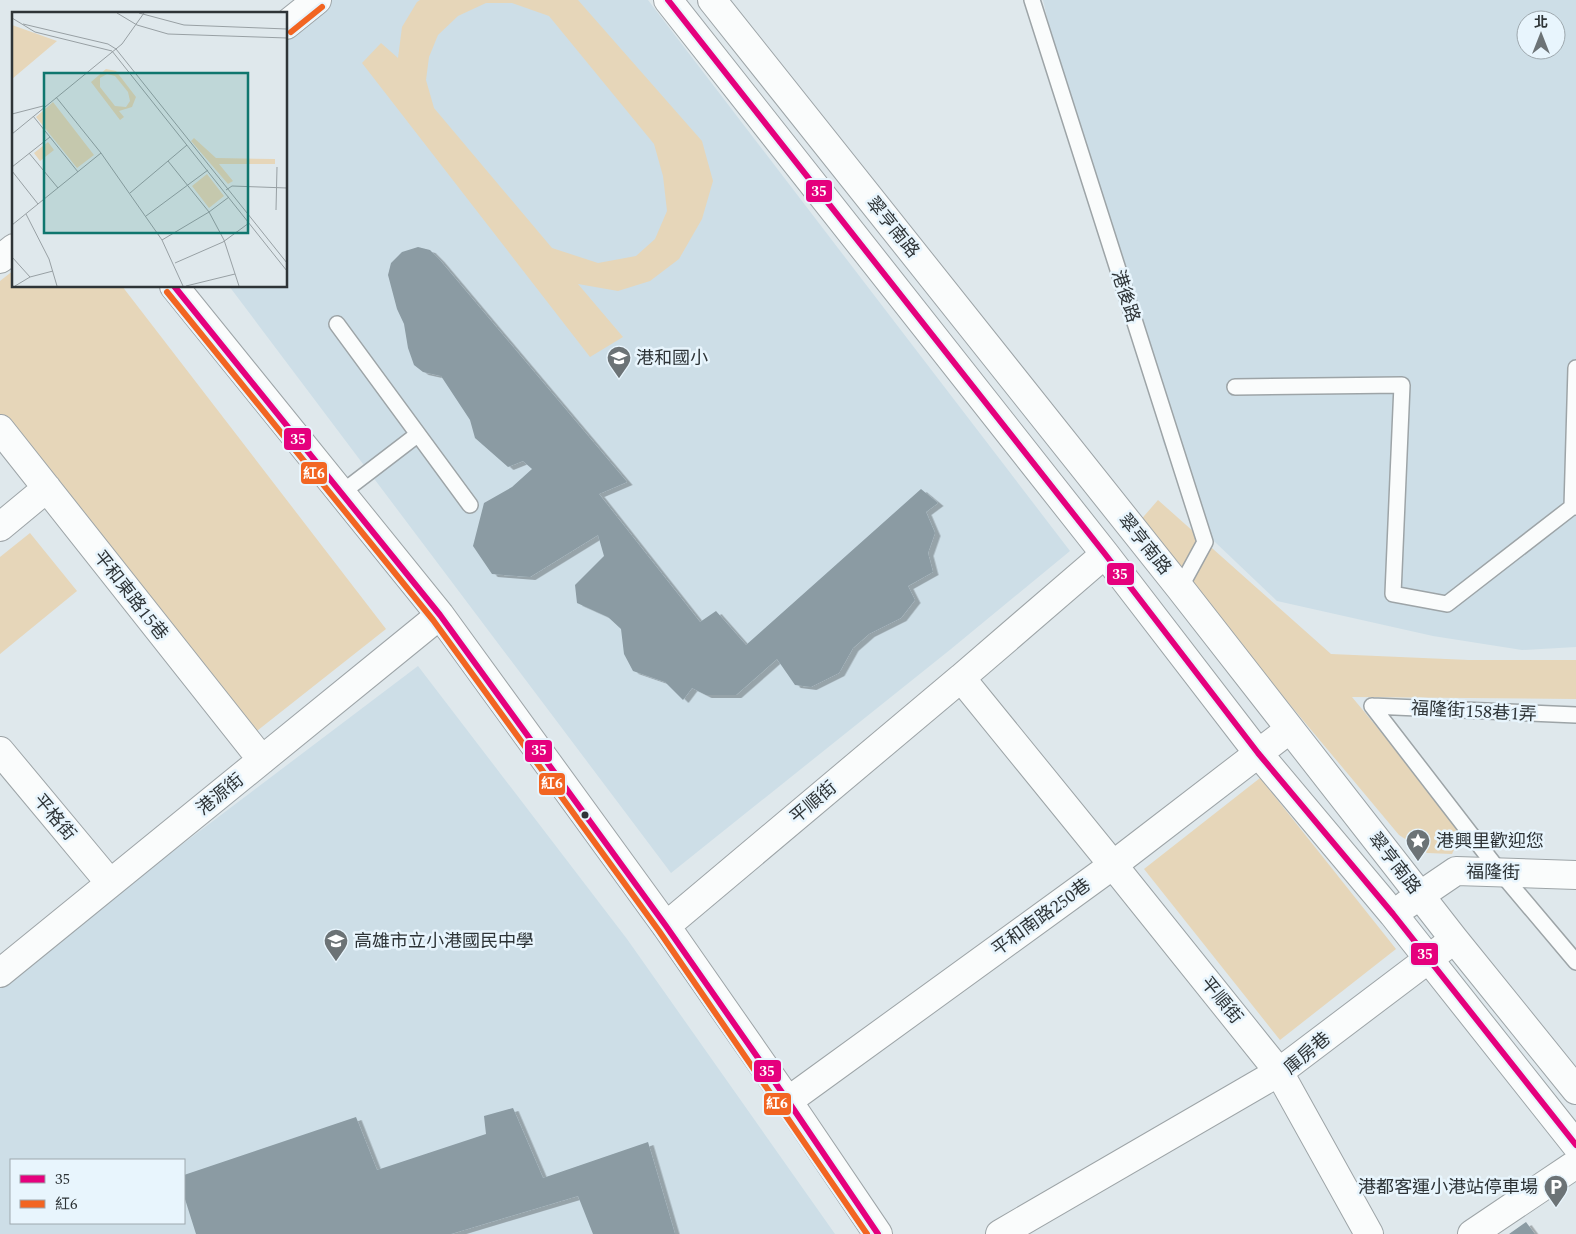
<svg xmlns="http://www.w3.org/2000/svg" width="1576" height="1234" font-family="Spectral,'Noto Sans TC',serif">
<defs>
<filter id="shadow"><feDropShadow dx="5.5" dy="3" stdDeviation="0" flood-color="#0004"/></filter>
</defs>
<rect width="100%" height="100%" fill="#dfe8ec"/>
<!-- built -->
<path fill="#cddee7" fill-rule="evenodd" d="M329,0H648L1070,551L951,649L671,873L229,286H286V37Z
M1043,0H1576V647L1522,650L1433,636L1277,601L1195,523L1163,442L1124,268L1064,90ZM1526,20H1556V50H1526Z
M418,666L627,939L835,1234H0V985L123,889ZM11,1160H184V1223H11Z"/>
<!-- green -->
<path fill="#e6d6b9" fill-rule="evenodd" d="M420,0H578L702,141L713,181L702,219L679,259L650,281L618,291L578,284L623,337L590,357L362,63L381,43L398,58L402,27L417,2ZM486,3H512L549,16L654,144L663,176L667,211L655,239L636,256L598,263L552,248L434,108L426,80L429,57L438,35L458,16Z
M14,270V286H122L386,629L253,734L0,415V281Z
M1158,500L1331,654L1469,660H1576V699L1352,697L1463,831L1452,854L1427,853L1399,835L1138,523Z
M30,533L77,591L0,654V557Z
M1260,778L1396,949L1280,1040L1144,869Z"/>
<!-- building -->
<path fill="#8b9ba3" filter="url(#shadow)" d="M418,247L430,250L439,259L627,482L599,494L700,622L716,611L746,645L921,489L938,503L926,512L935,533L928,553L933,572L908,586L915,600L901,618L869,634L853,648L839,673L811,687L795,685L777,659L736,695H706L692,688L683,700L665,682L633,671L624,654L621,629L608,617L577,603L575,585L604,556L598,535L530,577L492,574L473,546L484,503L512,487L532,469L523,461L508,467L475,438L470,420L441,376L423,372L414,365L408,348L404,324L397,309L388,275L391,263L402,252Z
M513,1108L543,1178L648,1142L675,1234H593L578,1196L451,1234H196L184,1196V1175L356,1117L377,1170L486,1134L484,1116Z
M1526,1222L1535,1234H1509Z"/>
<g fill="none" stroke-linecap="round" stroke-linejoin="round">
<defs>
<path id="service" d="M1032,0L1205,542L1180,588
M337,324L470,505
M1576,368L1572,507H1576
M1235,387L1402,385L1393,594L1447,604L1572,507
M340,494L417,435
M1372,706L1500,872L1576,962
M1372,706L1576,715"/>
<path id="minor" d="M668,0L1105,554L1258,753L1393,914L1576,1145
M712,0L1180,588L1454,939L1576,1090
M174,286L440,615L666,926L788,1101L878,1234
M0,429L262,760
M0,527L47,488
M961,678L1105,554
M0,751L110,883
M1406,905L1456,871L1576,875
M666,926L961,678L1113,865L1279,1072L1000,1234
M0,973L440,615
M788,1101L1113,865L1290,729
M1369,1234L1279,1072L1443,948
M1472,1234L1576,1164"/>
<path id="tertiary" d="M286,25L317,0
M0,259L14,248"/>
</defs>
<!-- service casing -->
<use href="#service" stroke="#9da4a7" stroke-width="18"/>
<!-- minor casing -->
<use href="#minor" stroke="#9da4a7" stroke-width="30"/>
<!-- tertiary casing -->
<use href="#tertiary" stroke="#9da4a7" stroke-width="30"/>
<!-- service -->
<use href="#service" stroke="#fafcfc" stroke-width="15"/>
<!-- minor -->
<use href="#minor" stroke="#fafcfc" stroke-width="28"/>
<!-- tertiary -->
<use href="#tertiary" stroke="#fafcfc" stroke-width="28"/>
<defs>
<path id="bus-1" d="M668,0L1105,554L1258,753L1393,914L1576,1145
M174,286L440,615L666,926L788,1101L878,1234"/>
<path id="bus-2" d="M291,32L322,7
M167,292L433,620L659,931L867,1234"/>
</defs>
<!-- bus-1 casing -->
<use href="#bus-1" stroke="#e8f5fd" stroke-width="10"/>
<!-- bus-2 casing -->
<use href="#bus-2" stroke="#e8f5fd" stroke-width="10"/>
<!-- bus-1 -->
<use href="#bus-1" stroke="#e5007d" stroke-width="6"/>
<!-- bus-2 -->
<use href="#bus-2" stroke="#f26522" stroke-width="6"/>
</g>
<!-- icons -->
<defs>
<symbol id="school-pin" viewBox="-11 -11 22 30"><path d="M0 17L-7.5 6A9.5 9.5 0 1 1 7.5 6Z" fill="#6c7376" stroke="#e8f5fd"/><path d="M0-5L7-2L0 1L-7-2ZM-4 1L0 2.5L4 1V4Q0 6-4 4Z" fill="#fff"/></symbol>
<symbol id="sight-pin" viewBox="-11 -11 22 30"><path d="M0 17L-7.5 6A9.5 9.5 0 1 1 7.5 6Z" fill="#6c7376" stroke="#e8f5fd"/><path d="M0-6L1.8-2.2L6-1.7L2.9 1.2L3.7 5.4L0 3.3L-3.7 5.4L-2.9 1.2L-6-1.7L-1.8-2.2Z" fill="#fff"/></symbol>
<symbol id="parking-pin" viewBox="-11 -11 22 30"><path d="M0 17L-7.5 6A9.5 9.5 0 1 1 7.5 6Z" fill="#6c7376" stroke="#e8f5fd"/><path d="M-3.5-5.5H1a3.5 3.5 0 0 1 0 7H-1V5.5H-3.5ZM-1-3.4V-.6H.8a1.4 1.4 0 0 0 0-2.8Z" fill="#fff"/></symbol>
</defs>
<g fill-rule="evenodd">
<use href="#school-pin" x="605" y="344" width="28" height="38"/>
<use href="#sight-pin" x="1404" y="827" width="28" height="38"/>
<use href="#school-pin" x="322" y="927" width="28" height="38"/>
<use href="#parking-pin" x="1542" y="1173" width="28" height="38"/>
</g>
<!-- markers -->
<circle fill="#2e3437" stroke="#e8f5fd" stroke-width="2" cx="585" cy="815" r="4.5"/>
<g text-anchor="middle" stroke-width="5" stroke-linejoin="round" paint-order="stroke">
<!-- street labels -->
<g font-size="18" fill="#2e3437" stroke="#e8f5fd">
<text transform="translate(893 227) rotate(51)" y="6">翠亨南路</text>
<text transform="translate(1126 296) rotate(72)" y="6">港後路</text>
<text transform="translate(1145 544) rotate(51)" y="6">翠亨南路</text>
<text transform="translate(131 595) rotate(52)" y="6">平和東路15巷</text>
<text transform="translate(1474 711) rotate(3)" y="6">福隆街158巷1弄</text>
<text transform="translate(220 794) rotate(-39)" y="6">港源街</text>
<text transform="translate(813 802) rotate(-40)" y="6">平順街</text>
<text transform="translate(55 817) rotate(50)" y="6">平格街</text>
<text transform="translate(1395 863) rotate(52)" y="6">翠亨南路</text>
<text transform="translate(1493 872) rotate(1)" y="6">福隆街</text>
<text transform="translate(1041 917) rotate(-36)" y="6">平和南路250巷</text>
<text transform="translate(1222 1000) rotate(51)" y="6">平順街</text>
<text transform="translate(1307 1053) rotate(-40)" y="6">庫房巷</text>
</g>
<!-- poi labels -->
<g font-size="18" fill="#2e3437" stroke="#e8f5fd" text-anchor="start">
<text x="636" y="364">港和國小</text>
<text x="1436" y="847">港興里歡迎您</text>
<text x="354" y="947">高雄市立小港國民中學</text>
<text x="1538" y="1193" text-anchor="end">港都客運小港站停車場</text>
</g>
</g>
<!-- overview -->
<g transform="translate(12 12)">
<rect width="275" height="275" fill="#dfe8ec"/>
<path d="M0,13L45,29L0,67ZM94,57L104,59L124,85L120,95L107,99L112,105L108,108L79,70ZM95,62L103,64L116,80L118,89L114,95L103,94L88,75V66ZM41,90L82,143L65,156L24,105ZM182,126L204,146L263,147V152H207L221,169L216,172L179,129ZM36,130L42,138L28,149L22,141ZM195,162L212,184L197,196L180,174Z" fill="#e6d6b9" fill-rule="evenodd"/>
<path fill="none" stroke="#98a0a4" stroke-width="1" d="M105,1L125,13L156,22L275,26M127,1L172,13L275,17M0,6L23,20L100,39L275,259M11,12L96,32L104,37L275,251M44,85L89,141L150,228L171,274M0,102L31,94M21,104L66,160M0,122L110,32L132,1M17,141L46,176M156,149L175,133M0,155L38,125M0,159L26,192M214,178L220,174L275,176M118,181L156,149L197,200L150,228M217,185L197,200L212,228L227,274M264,198L265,155M14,202L37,247L45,274M134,204L196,158M0,213L89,141M0,245L18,265M163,251L211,230L237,211M3,274L18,265L41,259M174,274L223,262"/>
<path fill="#0f766e" fill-opacity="0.15" stroke="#0f766e" stroke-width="2.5" d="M32,61H236V221H32Z"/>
<rect width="275" height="275" fill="none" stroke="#2e3437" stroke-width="2.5"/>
</g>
<g stroke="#e8f5fd" stroke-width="2">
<rect x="805" y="179" width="28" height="24" rx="5" fill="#e5007d"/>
<rect x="283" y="427" width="29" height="24" rx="5" fill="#e5007d"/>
<rect x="300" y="461" width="28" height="24" rx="5" fill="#f26522"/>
<rect x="1106" y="562" width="29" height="24" rx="5" fill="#e5007d"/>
<rect x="524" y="739" width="29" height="24" rx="5" fill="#e5007d"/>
<rect x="538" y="772" width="28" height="24" rx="5" fill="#f26522"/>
<rect x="1410" y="942" width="29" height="24" rx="5" fill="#e5007d"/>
<rect x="753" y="1059" width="29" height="24" rx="5" fill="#e5007d"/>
<rect x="763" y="1092" width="29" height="24" rx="5" fill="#f26522"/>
</g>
<g font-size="14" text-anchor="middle" font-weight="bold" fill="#fff">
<text x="819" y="196">35</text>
<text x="298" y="444">35</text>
<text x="314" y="478">紅6</text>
<text x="1120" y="579">35</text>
<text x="539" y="755">35</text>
<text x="552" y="788">紅6</text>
<text x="1425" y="959">35</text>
<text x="767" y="1076">35</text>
<text x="777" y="1108">紅6</text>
</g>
<!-- legend -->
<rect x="10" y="1159" width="175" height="65" fill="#e8f5fd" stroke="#9ea8ae"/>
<rect x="20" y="1175" width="25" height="8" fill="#e5007d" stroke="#9ea8ae"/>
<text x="55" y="1184" font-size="15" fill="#2e3437">35</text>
<rect x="20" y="1200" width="25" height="8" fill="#f26522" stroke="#9ea8ae"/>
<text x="55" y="1209" font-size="15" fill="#2e3437">紅6</text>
<!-- north arrow -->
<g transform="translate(1541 35)"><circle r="24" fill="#e8f5fd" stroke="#9ea8ae"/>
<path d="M0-4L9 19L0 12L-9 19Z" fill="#6c7376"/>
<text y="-8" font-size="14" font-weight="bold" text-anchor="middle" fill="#2e3437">北</text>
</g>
</svg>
